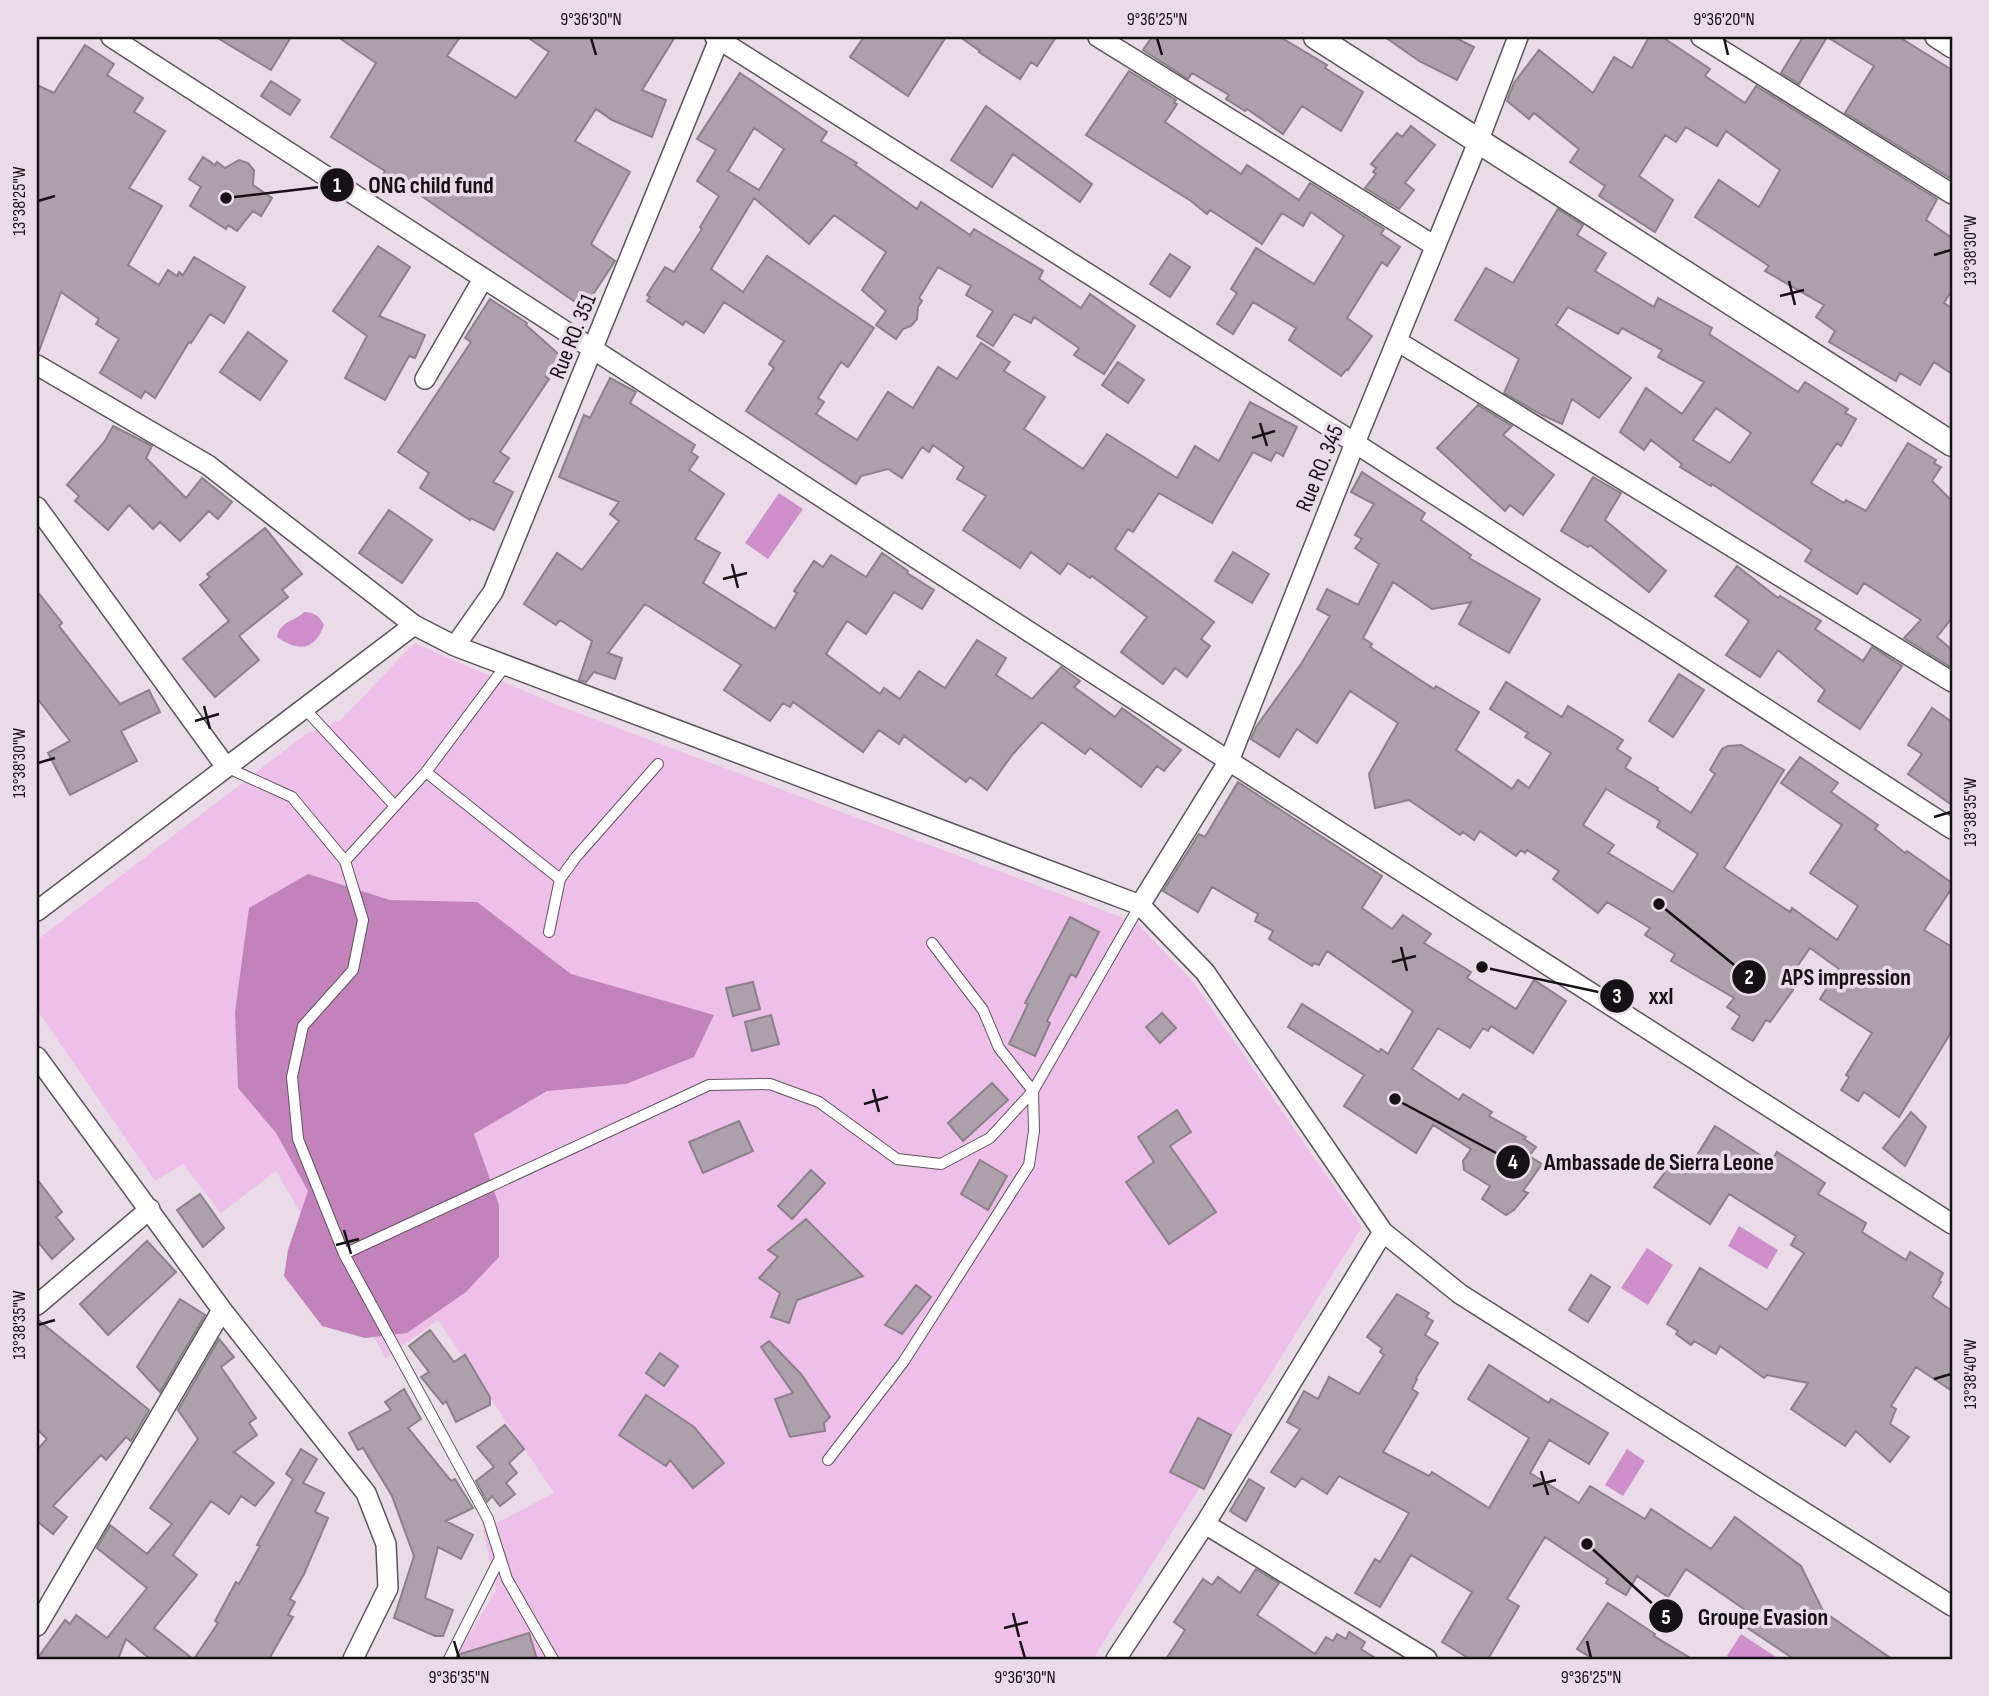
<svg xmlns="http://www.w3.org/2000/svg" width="1989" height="1696" font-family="'Sofia Sans Condensed',sans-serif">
<rect width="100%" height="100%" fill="#e9dbe7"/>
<!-- green -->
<path fill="#eec0e9" d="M414,643L557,705L1137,923L1194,983L1362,1227L1093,1659H455L496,1590L483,1530L554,1493L438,1320L386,1358L276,1171L221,1213L183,1164L155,1181L37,1010V940L306,734L341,720Z"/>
<!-- forest -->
<path fill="#c282bc" d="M308,874L390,900L477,902L571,974L714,1015L694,1057L626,1084L547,1091L474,1134L499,1205V1257L466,1292L407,1333L365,1338L322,1326L284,1276L288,1250L308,1191L276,1133L238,1088L235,1012L249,908Z"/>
<!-- water -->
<path fill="#cf8fca" d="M779,493L803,509L768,559L745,543Z
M304,612C314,612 320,616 324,625C315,651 298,652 277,637C280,621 294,622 304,612Z
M1739,1226L1778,1250L1767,1269L1728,1246Z
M1647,1248L1673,1265L1648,1305L1621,1288Z
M1627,1449L1645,1461L1623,1496L1605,1485Z
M1741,1634L1779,1659H1733L1727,1656Z"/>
<!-- building -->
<path fill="#aca0ab" stroke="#8c808a" stroke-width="2" fill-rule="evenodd" d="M216,37H291L271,70Z
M338,37H460L447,56L516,98L549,52L527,37H675L642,90L666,100L652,137L612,120L596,109L575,141L630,172L591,244L615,261L584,308L404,184L397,193L379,180L385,171L331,137L376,63Z
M864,37H946L908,96L850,57Z
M960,37H1056L1037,66L1031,62L1020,79L979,52L980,51Z
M1152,37H1280L1327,65L1325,68L1363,92L1341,131L1302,106L1283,134L1247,109L1245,111L1226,99L1229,95L1192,73L1188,79L1143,50Z
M1385,37H1454L1474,47L1457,80L1419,61Z
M1649,37H1662L1710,69L1705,76L1745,103L1756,86L1937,199L1926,220L1952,238V290L1944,303L1952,308V374L1934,362L1920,385L1900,373L1896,381L1829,342L1835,331L1816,317L1824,305L1765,271L1769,266L1695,217L1719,180L1759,207L1780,170L1726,131L1717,146L1686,127L1676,142L1665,135L1639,176L1673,200L1655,232L1599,196L1605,186L1570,162L1579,149L1534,113L1529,119L1507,101L1514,83L1539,50L1593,93L1614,57L1632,68Z
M1803,37H1899L1952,70V173L1950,178L1845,113L1874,66L1827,37L1799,84L1781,73Z
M85,45L114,64L107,75L143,98L134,112L165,131L129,188L162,206L128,265L159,285L168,270L177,276L179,272L183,275L194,257L245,287L224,323L210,314L191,343L189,342L155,398L145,391L141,398L100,373L119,339L96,324L99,319L61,292L39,351H37V85L54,93Z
M1129,71L1176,100L1174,103L1177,104L1165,122L1241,174L1247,165L1299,200L1310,183L1384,229L1381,234L1400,247L1387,266L1382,262L1347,318L1372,336L1348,370L1347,369L1341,376L1289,340L1296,328L1253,302L1233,334L1217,324L1237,293L1231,289L1256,248L1314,284L1344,236L1311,212L1303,226L1282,213L1262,244L1210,210L1207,214L1191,201L1086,135Z
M740,73L827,132L821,141L857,163L855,165L917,209L921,202L970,235L974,229L1043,271L1039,279L1081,308L1090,294L1135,326L1104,374L1074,355L1079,348L1034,317L1031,323L1014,314L993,346L977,336L993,311L966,295L971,286L938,267L919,298L922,301L918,307L917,319L911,326L903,329L896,339L876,325L886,311L862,290L886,252L834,215L809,244L754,198L711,269L743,292L767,256L874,328L848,367L841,362L818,398L824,402L816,414L857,440L888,392L913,408L938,367L957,379L981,343L1010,362L1004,371L1045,397L1024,429L1083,469L1107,434L1177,478L1195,446L1219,461L1250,402L1297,427L1283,456L1276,452L1271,461L1253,452L1212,523L1159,493L1133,532L1128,529L1115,549L1214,622L1201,639L1210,646L1187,677L1175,668L1163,684L1121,652L1147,617L1092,576L1090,578L1068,563L1060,574L1031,552L1020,568L963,530L986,496L957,479L964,467L933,445L929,452L922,447L902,478L888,469L861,476L856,484L746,411L774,368L769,364L784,341L724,302L704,333L685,321L683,325L647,301L650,297L647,295L665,267L674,272L702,229L700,227L719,196L697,181L716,150L697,139ZM754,128L784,149L759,190L728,171Z
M271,81L300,100L290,115L261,96Z
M986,106L1092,184L1080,202L1013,154L992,187L951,160Z
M1411,126L1435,145L1405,183L1414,190L1399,209L1365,188L1376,174L1373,172L1376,168L1371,164L1397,133L1402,137Z
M203,157L215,165L217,162L225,168L239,160L248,163L254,170L253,185L272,198L261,216L253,211L237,231L228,225L226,229L190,206L201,187L189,179Z
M1558,209L1583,225L1577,235L1606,253L1595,271L1654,307L1658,298L1712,328L1709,334L1798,392L1805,382L1848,409L1845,413L1856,419L1841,446L1837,443L1811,483L1844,503L1846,500L1866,511L1908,443L1936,460L1934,463L1941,467L1932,481L1952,501V618L1937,637L1952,650V668L1904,638L1921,620L1864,583L1857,594L1805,561L1812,550L1712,484L1711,486L1680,467L1682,464L1651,440L1644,450L1620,432L1646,388L1682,414L1704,382L1658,357L1662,350L1622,328L1618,334L1568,307L1556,325L1631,378L1599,418L1572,399L1562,424L1542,415L1504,393L1519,359L1455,320L1486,268L1513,283ZM1716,408L1751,433L1730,463L1693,440Z
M378,246L410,267L379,316L425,335L415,358L409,356L385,400L345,378L367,336L333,311Z
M1170,254L1190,267L1170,297L1150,284Z
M490,299L527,323L526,325L563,358L546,377L549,379L500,452L509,458L493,482L513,492L494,530L471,518L470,520L420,488L429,473L398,452L471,342L465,338Z
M248,332L287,361L260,400L220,372Z
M1118,362L1144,380L1128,403L1102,385Z
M610,378L636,392L630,403L695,445L691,452L698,457L689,470L724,494L695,539L720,553L703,583L775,629L797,593L794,591L814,561L823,567L831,555L866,577L882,553L908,571L907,573L934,590L922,609L894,592L866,634L847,621L826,654L880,694L884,688L900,699L919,671L945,688L977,640L1006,658L996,675L1032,699L1061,667L1080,681L1074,687L1115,717L1122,708L1181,750L1164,771L1157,766L1141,787L1090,748L1085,754L1042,722L1012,755L987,790L970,777L966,782L904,736L899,744L879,730L863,752L793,702L790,707L783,703L770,721L724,690L741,665L645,604L608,653L622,658L615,679L594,672L586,682L579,680L592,641L560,620L556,625L524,604L557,553L582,570L619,521L610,514L619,502L559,477L584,415L590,418Z
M1478,405L1512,426L1503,435L1554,475L1523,515L1510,505L1505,511L1437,448Z
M113,426L152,446L146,458L186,498L202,478L232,502L218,519L209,511L180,541L160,522L153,529L129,505L108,530L75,501L79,496L67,485L105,441Z
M1362,472L1425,513L1421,520L1471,555L1469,558L1540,599L1509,653L1459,624L1471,602L1432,609L1393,582L1363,638L1372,644L1370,647L1434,689L1436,686L1479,712L1456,750L1512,789L1518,780L1529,788L1551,753L1525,737L1528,733L1490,709L1506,682L1562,717L1568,706L1623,740L1617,749L1631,758L1625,768L1658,788L1657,790L1691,813L1715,774L1710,770L1722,749L1728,746L1741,745L1784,770L1724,868L1790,912L1792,908L1837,940L1858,906L1810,873L1842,825L1781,783L1800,757L1838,783L1831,792L1878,825L1875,829L1905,853L1907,851L1952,883V888L1924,930L1952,947V1031L1899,1117L1864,1092L1858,1101L1841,1090L1849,1077L1846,1075L1872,1033L1820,999L1839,969L1810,948L1785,984L1793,990L1770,1022L1766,1020L1753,1041L1732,1029L1740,1016L1727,1007L1734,998L1671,961L1675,954L1645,935L1650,928L1607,902L1598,913L1553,879L1559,871L1527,850L1525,853L1521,850L1516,856L1480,831L1474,840L1463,832L1460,835L1409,800L1375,808L1369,774L1398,723L1350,691L1317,743L1297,729L1279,757L1251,739L1256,727L1301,664L1330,616L1317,609L1327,589L1358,605L1379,564L1355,548L1362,539L1355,535L1374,504L1351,492ZM1606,789L1660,821L1657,827L1698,854L1673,892L1608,853L1614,845L1583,825Z
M1593,477L1621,493L1605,520L1666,571L1649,592L1590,545L1588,547L1561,531Z
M389,510L432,540L402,583L359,553Z
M265,528L302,574L282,590L288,597L239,636L259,660L215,697L183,659L229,621L200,585L210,577L207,574Z
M1233,552L1269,574L1252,603L1215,581Z
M1737,566L1778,598L1780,596L1821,621L1815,629L1863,661L1872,647L1902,666L1860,729L1818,701L1825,690L1778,650L1760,677L1726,655L1749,621L1715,596Z
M37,591L62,623L59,626L120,704L149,690L160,712L121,731L137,761L70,795L48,753L70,741L37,698Z
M1679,674L1704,690L1673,737L1649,721Z
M1932,708L1952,722V805L1908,774L1922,754L1908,745Z
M1238,782L1382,876L1362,908L1392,929L1403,915L1431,934L1424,943L1471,972L1467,978L1516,1009L1534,980L1566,1001L1533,1053L1491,1026L1488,1031L1483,1028L1470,1048L1438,1028L1412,1069L1459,1100L1463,1094L1492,1112L1489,1116L1526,1137L1524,1139L1536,1147L1529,1156L1542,1164L1523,1191L1528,1193L1514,1210L1506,1215L1482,1199L1490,1186L1464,1170L1463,1161L1471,1149L1433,1125L1416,1153L1344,1106L1364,1075L1288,1027L1302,1004L1379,1052L1381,1049L1388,1054L1413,1011L1327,951L1319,965L1314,963L1312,966L1269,939L1273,931L1255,921L1258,914L1212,887L1198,912L1163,891L1199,834L1205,837Z
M1070,917L1099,932L1076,977L1071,974L1047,1021L1050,1023L1035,1056L1009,1044L1028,1004L1025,1003Z
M753,982L760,1009L733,1016L726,988Z
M1162,1013L1176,1028L1160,1043L1146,1027Z
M771,1015L779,1044L752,1051L745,1022Z
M992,1083L1008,1100L963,1141L948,1123Z
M1177,1110L1191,1132L1170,1146L1216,1212L1169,1244L1126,1182L1154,1162L1138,1137Z
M1911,1112L1926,1127L1905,1166L1883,1148Z
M739,1121L753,1151L703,1173L689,1142Z
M1715,1126L1771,1162L1777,1152L1825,1183L1818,1194L1866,1223L1862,1232L1906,1260L1910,1252L1943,1273L1939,1281L1941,1282L1932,1297L1952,1311V1391L1916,1367L1891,1406L1896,1409L1890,1424L1909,1437L1890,1462L1856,1431L1845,1446L1791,1409L1808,1383L1767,1375L1764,1378L1720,1346L1716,1354L1694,1341L1691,1345L1676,1334L1678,1331L1667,1324L1700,1268L1767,1310L1804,1253L1791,1245L1796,1236L1729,1194L1710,1224L1654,1187L1672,1163L1686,1173Z
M980,1160L1007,1176L988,1210L961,1194Z
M811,1170L825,1183L792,1219L778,1206Z
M37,1179L62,1212L56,1217L74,1239L52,1259L37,1241Z
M200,1194L224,1228L203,1247L177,1210Z
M806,1219L863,1276L797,1300L789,1323L771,1317L780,1293L759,1278L778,1257L768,1250Z
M147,1241L176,1272L108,1335L80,1304Z
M1591,1275L1610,1287L1588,1322L1569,1310Z
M916,1285L931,1297L902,1334L885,1325Z
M1397,1294L1429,1313L1426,1317L1433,1321L1425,1335L1438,1343L1416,1378L1417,1379L1412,1389L1418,1393L1383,1452L1429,1476L1432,1472L1489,1508L1529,1438L1468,1399L1489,1365L1549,1403L1551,1399L1608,1433L1589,1464L1549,1440L1530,1473L1579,1503L1590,1486L1645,1519L1651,1509L1711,1549L1735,1517L1801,1566L1822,1609L1827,1614L1892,1659H1794L1743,1625L1751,1614L1686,1569L1668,1597L1637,1576L1626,1595L1606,1583L1608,1579L1545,1537L1507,1599L1519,1606L1488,1659H1470L1442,1642L1472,1592L1411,1555L1380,1607L1355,1593L1375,1559L1380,1562L1409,1513L1339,1476L1327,1494L1302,1478L1295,1487L1271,1472L1300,1429L1287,1422L1304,1391L1318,1399L1329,1377L1359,1394L1384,1355L1380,1352L1382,1348L1367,1337Z
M180,1299L205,1315L160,1392L137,1367Z
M37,1319L149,1410L131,1441L126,1437L106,1460L101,1455L53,1506L67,1517L53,1534L38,1522L37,1524V1450L47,1439L37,1429Z
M430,1330L454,1362L465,1355L490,1397V1405L456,1422L446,1401L443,1404L421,1377L429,1372L409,1346Z
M219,1339L234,1357L221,1367L256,1418L249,1423L257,1435L234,1452L274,1483L255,1506L241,1496L229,1514L211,1501L173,1555L197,1575L154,1628L193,1659H150L126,1639L118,1659H37L65,1620L70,1624L76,1615L107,1638L147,1588L97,1548L110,1525L147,1554L172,1524L150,1508L198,1439L178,1410Z
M769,1341L801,1374L830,1417L824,1423L825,1431L790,1437L775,1399L793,1393L761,1347Z
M660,1353L678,1366L664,1386L646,1373Z
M404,1389L421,1419L408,1428L451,1481L455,1479L473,1508L446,1521L473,1535L461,1559L438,1547L425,1598L453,1610L443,1636H435L394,1618L414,1556L392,1496L363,1448L358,1450L349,1433L391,1410L385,1402Z
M646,1395L694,1427L724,1463L693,1488L670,1460L666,1466L619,1435Z
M1198,1418L1231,1435L1204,1489L1170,1472Z
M505,1425L524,1449L509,1463L517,1473L506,1483L515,1494L500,1506L492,1496L487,1502L476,1481L494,1467L477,1447Z
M301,1449L317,1459L303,1483L324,1493L315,1512L328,1518L304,1574L290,1599L295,1602L288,1615L293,1617L269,1659H194L218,1623L215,1621L236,1582L239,1584L260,1546L257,1545L293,1479L286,1474Z
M1249,1479L1264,1488L1246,1521L1230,1511Z
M1256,1569L1279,1583L1257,1615L1315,1654L1326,1637L1333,1641L1337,1634L1346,1639L1349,1632L1365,1642L1361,1649L1377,1659H1166L1185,1630L1174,1622L1203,1579L1212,1585L1218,1577L1240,1593Z
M1608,1603L1655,1634L1654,1636L1692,1659H1593L1577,1649Z
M529,1633L537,1659H458L460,1654Z"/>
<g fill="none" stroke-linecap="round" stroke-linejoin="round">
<defs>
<path id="service" d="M304,708L395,806
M226,767L292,797L345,861L363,920L353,970L303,1026L292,1077L298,1139L344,1254L488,1519L507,1579L553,1659
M426,772L560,879
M345,861L426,772L506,665
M549,932L560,879L576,857L658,764
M344,1254L709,1085L770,1084L819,1102L897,1159L941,1164L990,1138L1033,1091L1140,905
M828,1460L904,1361L1029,1165L1034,1131L1033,1091L999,1048L983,1010L932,943
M449,1659L500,1558"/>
<path id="minor" d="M111,37L1229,761L1952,1224
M715,37L1355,443L1952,829
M1098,37L1435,246
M1701,37L1952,194
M1935,37L1952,48
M1397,341L1952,682
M37,365L208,465L414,625L455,646L1140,905L1205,972L1383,1232L1460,1294L1952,1606
M425,379L483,279
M37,507L226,767
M455,646L493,592L720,37
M1140,905L1229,761L1355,443L1478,142L1518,37
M37,911L414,625
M37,1057L222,1310L366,1493L386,1544L388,1588L353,1659
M37,1305L150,1209
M1205,1524L1427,1659
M37,1626L222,1310
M1116,1659L1205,1524L1383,1232"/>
<path id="tertiary" d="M1316,37L1952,444"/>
</defs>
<!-- service casing -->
<use href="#service" stroke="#5f545d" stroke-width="12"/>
<!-- minor casing -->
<use href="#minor" stroke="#5f545d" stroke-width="22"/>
<!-- tertiary casing -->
<use href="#tertiary" stroke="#5f545d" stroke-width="27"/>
<!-- service -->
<use href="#service" stroke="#fff" stroke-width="10"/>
<!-- minor -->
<use href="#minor" stroke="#fff" stroke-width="19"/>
<!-- tertiary -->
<use href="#tertiary" stroke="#fff" stroke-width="24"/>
</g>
<!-- ticks -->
<path fill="none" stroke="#161115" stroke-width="2.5" d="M591,38L596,55M1157,38L1162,55M1724,38L1728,55M38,201L55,196M1934,255L1951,250M1789,281L1795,305M1780,296L1804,290M1260,423L1267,446M1252,438L1275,431M732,564L738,588M723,579L747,573M204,706L210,729M195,721L219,714M38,763L55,758M1934,817L1951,812M1401,947L1407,971M1392,962L1416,956M873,1089L879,1112M864,1104L888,1097M344,1230L351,1254M336,1245L359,1239M38,1325L55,1320M1934,1379L1951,1374M1541,1471L1548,1495M1533,1486L1556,1480M1013,1613L1019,1637M1004,1628L1028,1622M454,1641L459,1658M1020,1641L1025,1658M1587,1641L1591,1658"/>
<g text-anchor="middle" stroke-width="7" stroke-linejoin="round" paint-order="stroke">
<!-- street labels -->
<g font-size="23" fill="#161115" stroke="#e9dbe7">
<text transform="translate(572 336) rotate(-68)" y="8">Rue RO. 351</text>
<text transform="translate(1319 468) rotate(-68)" y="8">Rue RO. 345</text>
</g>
</g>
<!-- callouts -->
<path fill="none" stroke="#161115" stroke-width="2.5" d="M226 198L337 185M1659 904L1749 977M1482 967L1617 996M1395 1099L1513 1162M1587 1544L1666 1616"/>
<g fill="#161115" stroke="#e9dbe7" stroke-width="2.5">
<circle cx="226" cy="198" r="7"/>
<circle cx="1659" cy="904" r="7"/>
<circle cx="1482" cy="967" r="7"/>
<circle cx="1395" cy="1099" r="7"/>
<circle cx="1587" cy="1544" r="7"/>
<circle cx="337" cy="185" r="18"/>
<circle cx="1749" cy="977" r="18"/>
<circle cx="1617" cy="996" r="18"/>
<circle cx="1513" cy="1162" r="18"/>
<circle cx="1666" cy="1616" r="18"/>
</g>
<g font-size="21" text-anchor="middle" font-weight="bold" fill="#fff">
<text x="337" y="192">1</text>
<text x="1749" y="984">2</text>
<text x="1617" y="1003">3</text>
<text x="1513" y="1169">4</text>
<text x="1666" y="1624">5</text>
</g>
<g font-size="24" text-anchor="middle" font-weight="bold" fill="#161115" stroke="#e9dbe7" stroke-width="7" stroke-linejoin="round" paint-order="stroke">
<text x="431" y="193">ONG child fund</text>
<text x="1846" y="985">APS impression</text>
<text x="1661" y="1004">xxl</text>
<text x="1659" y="1170">Ambassade de Sierra Leone</text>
<text x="1763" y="1625">Groupe Evasion</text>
</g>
<!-- border -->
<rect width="1989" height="1696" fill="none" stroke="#e9dbe7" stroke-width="77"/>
<rect x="38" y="38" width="1913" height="1620" fill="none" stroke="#161115" stroke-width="2.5"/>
<g font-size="18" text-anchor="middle" fill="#161115">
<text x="591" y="25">9°36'30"N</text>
<text x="1157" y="25">9°36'25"N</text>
<text x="1724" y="25">9°36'20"N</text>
<text transform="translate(19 201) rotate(-90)" y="6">13°38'25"W</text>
<text transform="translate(1970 250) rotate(-90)" y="6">13°38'30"W</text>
<text transform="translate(19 763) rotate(-90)" y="6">13°38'30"W</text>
<text transform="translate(1970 812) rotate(-90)" y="6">13°38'35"W</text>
<text transform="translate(19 1325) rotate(-90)" y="6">13°38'35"W</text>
<text transform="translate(1970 1374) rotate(-90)" y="6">13°38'40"W</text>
<text x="459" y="1683">9°36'35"N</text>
<text x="1025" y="1683">9°36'30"N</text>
<text x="1591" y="1683">9°36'25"N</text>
</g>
</svg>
